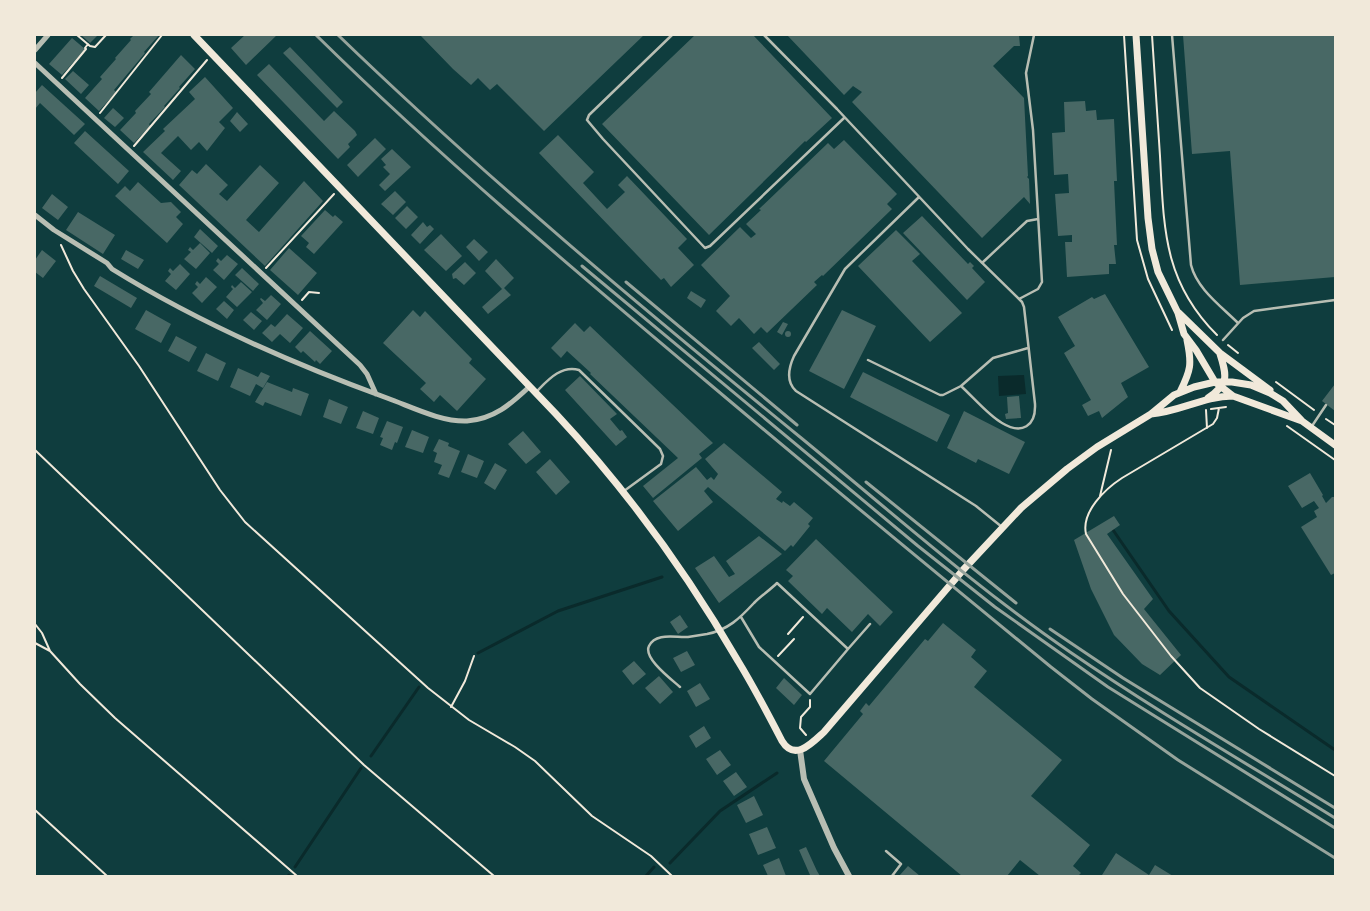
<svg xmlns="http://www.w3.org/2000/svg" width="1370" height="911" font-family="'PT Sans',sans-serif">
<rect width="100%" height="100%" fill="#0f3d3e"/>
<!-- water -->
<path fill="#0a2a2b" d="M1024,375L1026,394L999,396L998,376Z"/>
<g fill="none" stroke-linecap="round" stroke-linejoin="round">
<!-- stream -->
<path stroke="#0a2a2b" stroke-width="3" d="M1113,530L1169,611L1229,677L1335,750
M478,653L558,611L662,577
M371,756L419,687
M670,863L720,811L777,773
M295,867L361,768
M288,876L289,875
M646,876L654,867"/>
</g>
<!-- building -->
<path fill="#486865" d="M81,35H98L90,43Z
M134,35H159L144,52L145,53L114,90L116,92L99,111L85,98L102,79L100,77L116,59L115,58L131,40L130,39Z
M245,35H277L246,65L231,48Z
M420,35H644L544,131L497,84L490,90L478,78L471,85L453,69Z
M695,35H753L832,118L806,142L805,141L709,235L602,124Z
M787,35H1019L1020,46H1014L993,66L1024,98L1028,176L1027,177L1029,179L1030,204L1024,197L982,238L852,102L862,92L853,86L844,95Z
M1183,35H1335V277L1240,285L1230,151L1192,154Z
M72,38L85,49L62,75L49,64Z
M290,47L343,102L337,108L283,53Z
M181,55L195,69L179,87L180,88L164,106L165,107L149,124L150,126L134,143L120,130L136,113L135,111L151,94L149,92Z
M269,64L324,121L334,111L355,131L357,135L348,144L350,147L338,159L257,75Z
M73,71L89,85L81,94L65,79Z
M205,77L233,108L219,122L225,128L207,151L199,142L191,150L178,136L161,153L181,171L173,180L143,152L165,131L163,129L195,99L189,92Z
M42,85L85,124L74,135L40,103L35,109V93Z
M1085,101L1086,111L1096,110L1097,120L1114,119L1117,181H1114L1117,245H1114L1116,264H1109V274L1067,277L1065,242H1072V235L1058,236L1055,194L1069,193L1068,174L1054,175L1052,133L1065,132L1064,102Z
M113,108L124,118L115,127L104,118Z
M237,112L248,124L240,132L230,121Z
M85,131L129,171L118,184L74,143Z
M558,135L594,172L583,183L607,209L625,192L618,185L627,176L687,239L678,248L694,265L671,287L664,278L661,280L539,153Z
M375,138L386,149L358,177L347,165Z
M844,140L897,194L887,204L892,209L823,276L822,275L814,282L817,285L767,333L761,327L754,334L739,318L731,326L716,311L730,296L701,265L740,227L751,238L756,234L746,224L761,210L759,209L828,143L834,149Z
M392,149L411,167L385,191L379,185L390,174L383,167L386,165L381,159Z
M206,164L228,185L219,194L227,201L260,165L279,183L246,220L259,232L304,181L323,201L265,266L179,185L192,170L197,174Z
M138,182L161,203L171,202L181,212L176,217L183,224L167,243L115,196L125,186L130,191Z
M395,191L406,202L393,215L381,204Z
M52,194L68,207L58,220L42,208Z
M407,206L418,217L406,229L395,218Z
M325,210L333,217L335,215L343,222L314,254L306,247L309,243L301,236Z
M78,212L115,235L103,254L66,230Z
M922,216L968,264L970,262L974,266L972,268L985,282L967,300L903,233Z
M423,222L427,227L430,225L434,229L420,244L411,235Z
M200,229L218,246L212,253L194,237Z
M896,230L920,254L912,261L962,313L930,342L858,266Z
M441,234L462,256L446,271L424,250Z
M474,239L488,252L479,261L466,247Z
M200,243L210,253L196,269L184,259L191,252L188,250L190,247L193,250Z
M289,248L317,273L298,295L270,270Z
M42,250L56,261L43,278L35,272V260Z
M126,250L144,260L138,269L121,259Z
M227,255L238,264L224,280L213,270L219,264L216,261L218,258L221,261Z
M496,259L514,278L504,288L511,295L488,314L482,307L502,289L485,271Z
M465,262L476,273L464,285L456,278L453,279L452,274Z
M180,264L190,274L176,290L165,281L171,274L168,271L170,268L173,271Z
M242,268L259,284L253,291L235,275Z
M100,276L137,298L131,308L94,286Z
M206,277L217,287L202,303L192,293L198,287L195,284L197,281L200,284Z
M241,282L252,292L237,307L226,297L233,289L231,287L232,285L235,288Z
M691,291L706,300L701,308L687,298Z
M1105,294L1149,367L1121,383L1128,397L1102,418L1099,411L1088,416L1082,405L1091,400L1064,353L1075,346L1058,317L1092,297L1094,299Z
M271,295L281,304L267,320L256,310L263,303L260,299L261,298L265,301Z
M224,301L234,310L227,319L216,309Z
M146,310L171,324L161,343L135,329Z
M413,310L420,317L425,311L472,359L469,363L486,379L457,411L440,395L434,402L420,389L426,383L383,343Z
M842,310L876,326L844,389L809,371Z
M251,312L262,321L254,330L243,320Z
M287,314L303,328L290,343L280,334L272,342L262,333L271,324L275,327Z
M783,322L788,324L782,335L777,332Z
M575,323L584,332L590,326L713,443L699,454L702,458L653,498L643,486L678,458L590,374L591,373L567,351L561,358L551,348Z
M310,331L332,351L320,364L316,360L315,362L303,351L301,353L295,347Z
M785 334a3 3 0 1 1 6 0a3 3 0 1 1-6 0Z
M176,336L197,347L189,362L168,351Z
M759,342L780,364L774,370L752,348Z
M206,353L226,363L218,381L197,371Z
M238,368L258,377L261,372L270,376L263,388L256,384L250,396L230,387Z
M863,372L950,415L937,442L850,397Z
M580,376L617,414L610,419L620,431L622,430L627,437L616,446L565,390Z
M267,382L292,392L293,388L309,394L301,416L265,402L263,406L255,402Z
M1335,384V411L1322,401Z
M1019,396L1021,418L1006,419L1005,414L1008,413L1007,397Z
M329,399L348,407L341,424L323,417Z
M363,411L379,418L373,434L356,428Z
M964,411L1025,442L1009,474L978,459L976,463L947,448Z
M387,421L403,427L397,443L395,442L392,450L380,445L383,438L380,437Z
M412,430L429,437L423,453L405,447Z
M523,431L541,452L526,464L508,444Z
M439,439L449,443L448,446L460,451L449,478L438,474L442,465L434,462L437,453L433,451Z
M724,443L782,492L776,499L782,503L783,501L790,506L794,502L813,518L808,524L810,526L793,547L791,545L785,551L708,487L704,491L713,502L678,531L653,501L696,467L707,480L711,477L714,480L718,474L705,459Z
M468,454L484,461L477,478L461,472Z
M550,459L570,482L556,495L536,472Z
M495,463L507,470L495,490L484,483Z
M1310,473L1323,495L1322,496L1326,503L1332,497H1335V573L1331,575L1301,527L1317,517L1314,511L1319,508L1314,501L1302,508L1288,486Z
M1114,516L1120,525L1107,534L1153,599L1144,609L1181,655L1160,675L1142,664L1114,635L1091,589L1074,540Z
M759,536L782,554L719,603L695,568L714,556L729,577L735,574L726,561Z
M816,539L893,612L880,626L868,614L852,632L827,608L822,614L788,581L793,576L786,570Z
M680,615L688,627L678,634L670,622Z
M943,623L976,650L971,657L987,671L974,687L1062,760L1031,796L1090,845L1073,866L1081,873L1078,876H1040L1020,860L1007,876H962L824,761L863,714L860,711L866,703L869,706L925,639L928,641Z
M687,651L695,665L681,672L673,658Z
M634,661L646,674L633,685L622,671Z
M659,676L673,692L660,704L645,688Z
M784,678L802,695L794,705L776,688Z
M700,683L710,699L696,707L687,691Z
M704,726L711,738L696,748L689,736Z
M720,750L731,765L717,775L706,759Z
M736,772L747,787L734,796L723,781Z
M754,796L763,815L746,823L737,805Z
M767,827L776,848L758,855L749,834Z
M806,847L817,871L820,876L810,875L799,850Z
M1116,853L1149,875L1155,865L1173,876H1104L1102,875Z
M779,858L786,876H768L763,865Z
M908,866L920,876H899Z"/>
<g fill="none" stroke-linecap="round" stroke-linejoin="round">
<!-- path -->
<path stroke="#f1e9da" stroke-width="2" d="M77,35L90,46L95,47L106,35
M1124,35L1137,240L1148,279L1172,330
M1152,35C1155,75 1157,116 1160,156C1164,228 1163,281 1217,335
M62,78L86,49L85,48L88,44
M100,113L162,35
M134,146L207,60
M61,245L73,271L84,289L139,366L220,490L245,522L428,688L469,720L515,747L535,761L592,816L651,856L672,876
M266,268L334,194
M302,300L309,292L319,293
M1228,345L1238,353
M1276,382L1314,410
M1219,408L1217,418L1213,424L1122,478C1105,489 1081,512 1086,534L1123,594L1171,656L1200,688L1259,729L1335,776
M1211,409L1226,407
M1206,410L1207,428
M1326,419L1335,425
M1287,426L1335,460
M35,450L364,765L494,876
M1100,496L1111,450
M35,624L42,633L50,651
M788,634L803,617
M35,643L50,651L80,684L115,718L297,876
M778,656L794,639
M451,707L465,681L474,656
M806,735L800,728L801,717L810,707V700
M35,810L107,876"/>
<!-- service -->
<path stroke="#b8beb3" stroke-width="2.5" d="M672,35L589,115L587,120L603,139L705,248L710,246L844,118
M764,35L837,109L968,249L1022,302L1024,307L1035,404C1036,426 1022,435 1002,423C989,416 973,397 961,386L943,395H940L868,360
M1172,35L1191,265C1197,289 1221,306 1238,323
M919,197L845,269L794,356C789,367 785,381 796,391L976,506L1002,527
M982,263L1027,221L1038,219
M1019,299L1038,289L1042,282L1033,130L1026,73L1034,35
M1223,340L1243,318L1254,311L1335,300
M961,386L993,358L1028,348
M537,391C548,380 561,365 579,370L660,449L663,456L661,464L624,491
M1312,426L1326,405
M848,649L870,624
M680,687C671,679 643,658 649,646C656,632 676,638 688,637C694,636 701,635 707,634C728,630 740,618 754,603C761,596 770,590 777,583L848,649L810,694L759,647L741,617
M886,851L901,864L892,876"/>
<!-- minor -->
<path stroke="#b8beb3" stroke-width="5" d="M35,50L48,35
M35,63L360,365L367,374L376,394
M35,215L54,230L107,263L112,269C199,323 291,363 387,398C412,407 441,422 467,421C494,419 511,404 529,387"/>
<!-- tertiary -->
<path stroke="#b8beb3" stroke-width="6" d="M800,750L804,779L834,848L849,876"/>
<!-- secondary -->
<path stroke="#f1e9da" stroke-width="7" d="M194,35L556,414C626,489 687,573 738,661C754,687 768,714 782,741C795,762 812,743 824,732L963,570L1021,508L1067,469L1097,447L1151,414L1174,395L1194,387L1215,382H1232L1251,385L1270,393L1283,401L1302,421L1335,445
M1136,35L1148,218L1152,249L1158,272L1178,313L1184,334L1196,350L1215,382L1233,396L1302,421
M1179,313L1220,353L1270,390
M1180,392C1191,370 1192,364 1187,340
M1208,398C1229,384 1227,376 1220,354
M1151,414C1179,412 1204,396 1233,396"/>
<!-- rail -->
<path stroke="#97a49c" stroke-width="3" d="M316,35C440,157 573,269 706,381C820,477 935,572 1051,667L1092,699L1178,760L1335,858
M338,35C485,177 642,308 800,437C889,510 975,587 1070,652C1156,711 1246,763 1335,818
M582,266L918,546L995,607L1108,687L1335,828
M626,282L797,425
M866,482L1016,603
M1050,629L1123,678L1335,808"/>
</g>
<!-- border -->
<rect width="1370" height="911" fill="none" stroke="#f1e9da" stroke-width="72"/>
</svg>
